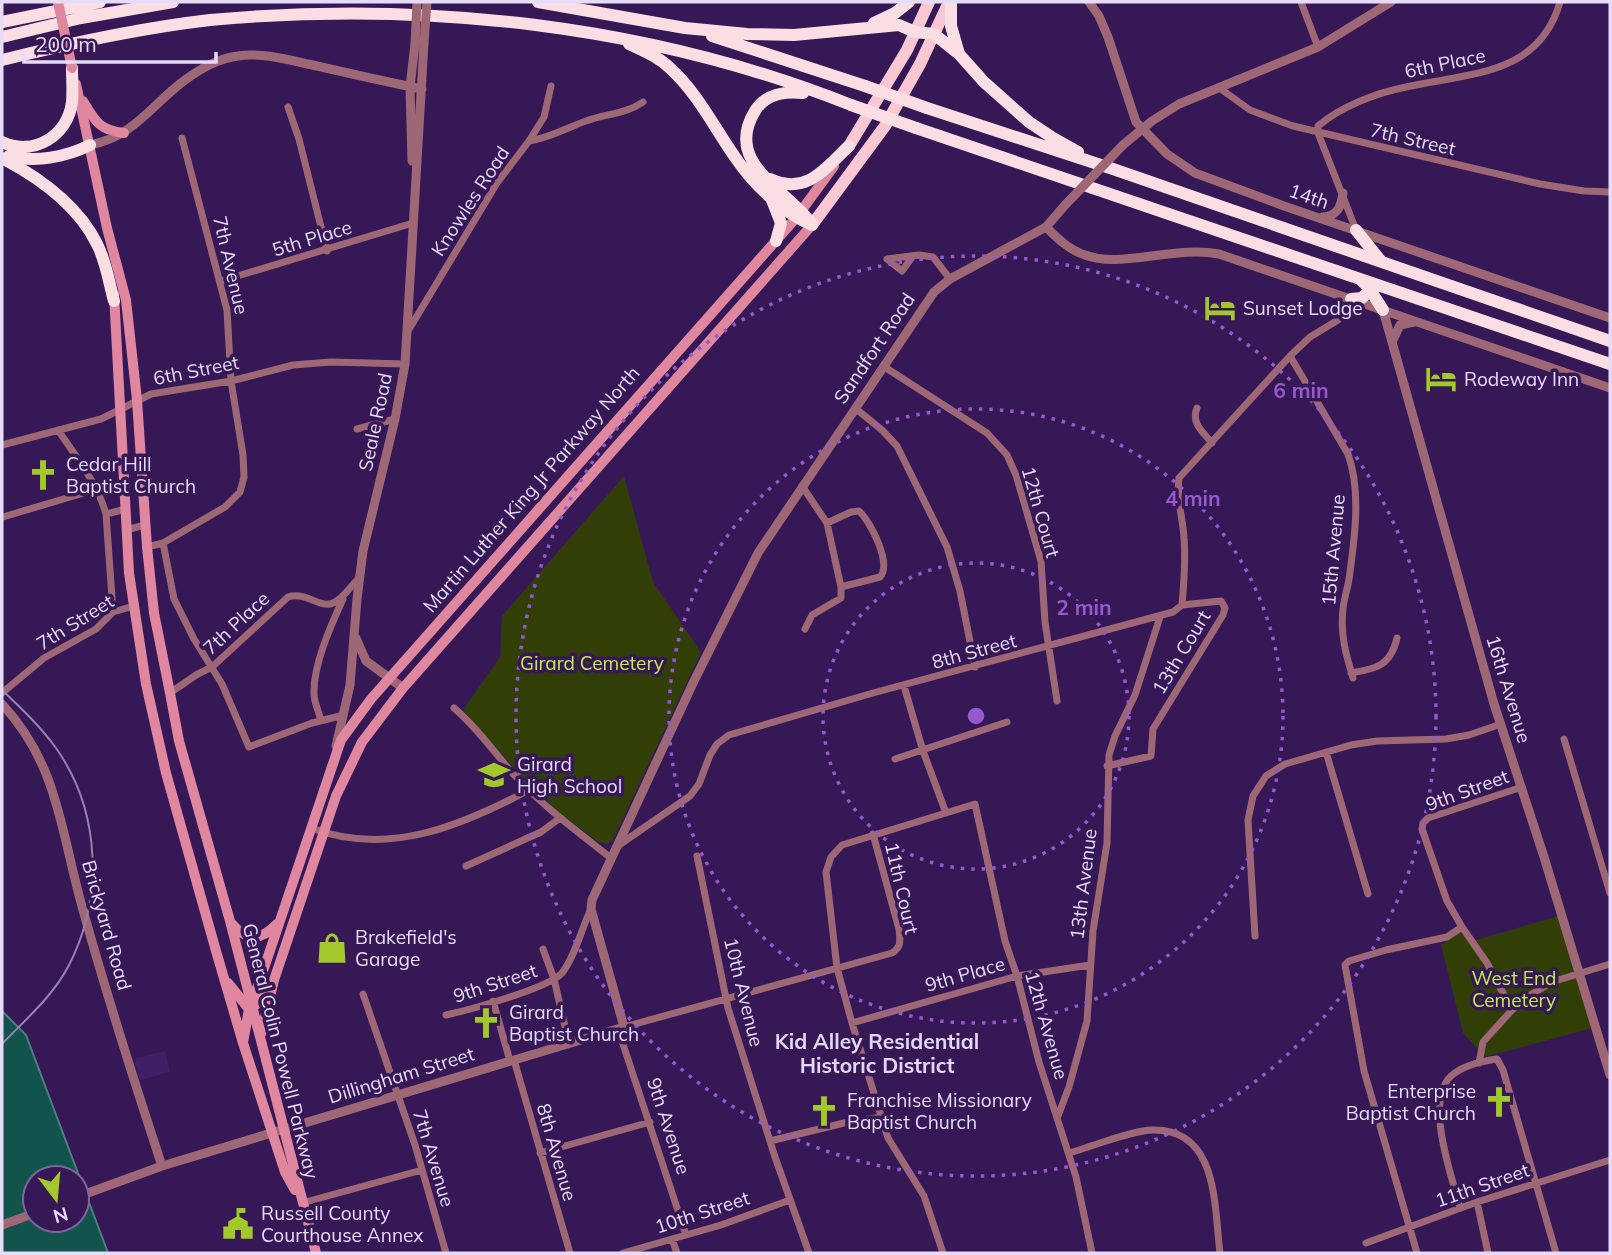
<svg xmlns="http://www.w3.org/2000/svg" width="1612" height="1255" font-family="Mulish,sans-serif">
<rect width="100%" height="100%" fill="#371856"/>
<!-- built -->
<path fill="#411f64" d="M165,1051L170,1072L140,1080L134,1059Z"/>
<!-- green -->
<path fill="#313f07" d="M624,476L653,582L701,652L612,842L607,844L598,842L561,814L521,776L463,710L500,657L502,616Z
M1559,916L1593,1028L1485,1057L1463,1033L1441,945L1461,932L1469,942Z"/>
<!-- water -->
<path fill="#12544c" stroke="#527c80" stroke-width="2" fill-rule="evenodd" d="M2,1011L26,1035L108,1253H2ZM35,1178H77V1220H35Z"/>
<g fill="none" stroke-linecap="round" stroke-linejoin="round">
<!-- minor -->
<path stroke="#9e6775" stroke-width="7" d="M1301,2L1318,47
M1218,87L1250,110L1293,126L1540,184L1584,191L1610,192
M288,107L299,139L327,251
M529,141C550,138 566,128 586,121C605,114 626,114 643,102
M1356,230L1318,133V126C1342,106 1376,93 1406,87C1469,73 1539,76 1560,2
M913,256L902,271L887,259L919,255L933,257L950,279
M221,281L413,223
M408,331L497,183L529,141L544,117L551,86
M1290,356L1348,454C1361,490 1355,535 1350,572C1349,585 1344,597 1343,609C1340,634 1346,655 1353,678
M883,366L987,433L1007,455L1016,475L1041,561L1045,622L1057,701
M855,408L882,430L897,446L947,547L960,591L975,667
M1197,408C1191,423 1202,431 1212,443
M357,429L395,419
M58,430C76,457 97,482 106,514L113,612
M2,445L101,419L151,394L231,381L293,365L331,362L405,364
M802,486L827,523L841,587V598L812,615L805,629
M106,514L126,509
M3,517L97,489
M827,523L851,512L859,511C871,522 892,564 880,577L841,587
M126,530L145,525
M163,543L174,599L194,639L222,684L249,747L312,723L344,715
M147,547L163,543L225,507L240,492L244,477L243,455L231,381L227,310L182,138
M1351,673C1377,669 1391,665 1397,638
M904,686L923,751L946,813
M2,693L44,658L96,629L113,612L134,606
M170,693L196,675L212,667L288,597C306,591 320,609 333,603C343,599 351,586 359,578
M454,708C478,728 495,754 516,777C544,807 578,832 611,858
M321,721C319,712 314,702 314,694C313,665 331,625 343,599
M1564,739L1610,893
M1326,752L1368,894
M895,759L1007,722
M1107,766L1151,756L1153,729L1223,615L1225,608L1221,601L1182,605
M311,828C388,857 461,826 529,790
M616,847L690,796L699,784L710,755L717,744L729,735L873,693L1173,612L1182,605C1184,583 1186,561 1184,538C1183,518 1176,499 1179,478L1290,356L1310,337L1338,320L1347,298
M697,856L728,1008L775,1157L809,1253
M466,866L541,832L560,818
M1255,936L1248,820L1253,796L1266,776L1285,764L1351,745L1377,741L1446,739L1469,735L1501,724
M543,949L554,979L569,1044
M363,994L415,1145L446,1253
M493,1001L510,1061
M1512,1010L1487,963L1462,927L1447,901L1422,829L1423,823L1428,818L1522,787
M446,1015C469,1010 549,988 562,973C575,957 582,927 591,909
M852,1023L1017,976L1090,965
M624,1027L892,953C902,947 900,940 899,929L873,834
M618,1029L686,1235
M514,1060L570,1253
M1479,1063L1483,1042L1512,1010L1532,994L1552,982L1610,964
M1058,1116L1069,1087L1087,1021L1093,931L1107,843L1109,755L1115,736L1135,695L1160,617
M770,1141L844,1123L882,1117
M540,1153L650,1122
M1069,1153C1090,1147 1133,1130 1153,1130C1219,1129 1214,1207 1220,1253
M1477,1202L1488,1253
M302,1203L422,1170
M1460,1208C1452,1176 1424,1102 1451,1076C1462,1066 1483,1061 1497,1059L1503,1070L1556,1253
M672,1239L677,1253
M1366,1243L1477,1202L1610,1160
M623,1253L721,1225L790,1200
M943,1253L924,1196L888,1138L852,1023L837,968L826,872L831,857L842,845L975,804L1005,941L1017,976L1039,1062L1076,1177L1092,1253
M1417,1253L1364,1071L1345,965L1349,961L1386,950L1447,937L1462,927"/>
<!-- tertiary -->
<path stroke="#9e6775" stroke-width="9" d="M1089,2L1099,16L1108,37L1136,122L1167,154L1195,173L1284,206L1610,318
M90,145C135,136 151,105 185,80C200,69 220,58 238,56C264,52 292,61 317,66C352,74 387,82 422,89
M1123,145L1152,121L1179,104L1318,47L1391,2
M412,161L410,87L415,44
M1322,217C1338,216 1341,207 1343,193
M1046,227C1057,238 1069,250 1085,255C1122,269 1175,245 1219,254L1610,388
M1383,310L1494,704L1544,857L1610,1075
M1393,340L1400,325L1414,322
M356,638L366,661L403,688
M2,704C59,765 61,834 83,910C107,996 134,1081 162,1166
M336,746L350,685L357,599L363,551L395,419L405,364L424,43
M77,1197L162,1166L624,1027L591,909L592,900L694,681L758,553L934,292L950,279L1046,227L1066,204
M2,1225L35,1213"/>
<!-- secondary -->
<path stroke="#df879f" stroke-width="10" d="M76,84L107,228L126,300L137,400L147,547L154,613L170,693L179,741L230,921L316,1253
M83,101C95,121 99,130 124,133
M114,294L129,573L146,684L166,773L216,951L243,1043L285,1172L295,1190
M232,924C247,942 262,940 277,924
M228,983L249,1009H252L268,990
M261,1034L274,980L336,796L362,742L403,688L812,225
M243,1043L249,1009L259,983L341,740L371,699L796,218L834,166"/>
<!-- trunk -->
<path stroke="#f9c8d3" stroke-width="12" d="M849,146L907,50L929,2
M812,225L885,126L920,64L949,2"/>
<!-- motorway -->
<path stroke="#fbdee4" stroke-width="12" d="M538,2L685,28L747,34L794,35L899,25L915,32L934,34L959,54L984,82L1029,122L1053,138L1078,152
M951,2V26L959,54
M2,22L100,2
M874,23L895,13L909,2
M712,36L865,86
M2,37L81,18L173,2
M629,44C644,51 659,57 671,69C698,94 714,127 735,157C753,184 782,212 812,225
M2,60C71,43 140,28 210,20C425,0 650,25 851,105
M803,93C785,91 765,94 755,111C723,163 786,189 812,224
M927,108L1113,169L1610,341
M916,128L1610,364
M2,142C33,157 68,136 72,102C73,91 72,79 72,68
M9,156C35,163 66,157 90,145
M2,158C40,178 78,205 97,244C106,261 109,283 114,301
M770,179C807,196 825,168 849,146
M772,200L781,223L776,241
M1356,230L1380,260
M1361,280L1369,288L1383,310
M1351,299L1362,298L1368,292V286"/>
<!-- rail -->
<path stroke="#9681af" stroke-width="2" d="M2,690C21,708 40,726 56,748C101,812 104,898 68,967C52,997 25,1020 2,1044"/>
<!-- tertiary-bridge -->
<path stroke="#9e6775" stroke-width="9" d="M424,43L427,2
M415,44L417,2
M1066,204L1123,145"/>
<!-- secondary-bridge -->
<path stroke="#df879f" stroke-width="10" d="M58,2L72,68"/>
<!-- motorway-bridge -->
<path stroke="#fbdee4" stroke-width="12" d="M865,86L927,108
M851,105L916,128"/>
</g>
<!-- distance rings -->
<g fill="none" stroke="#9658ce" stroke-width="3.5" stroke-dasharray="3.5 7">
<circle cx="976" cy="716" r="153"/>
<circle cx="976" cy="716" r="307"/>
<circle cx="976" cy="716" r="460"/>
</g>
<!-- icons -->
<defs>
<symbol id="hotel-bare" viewBox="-9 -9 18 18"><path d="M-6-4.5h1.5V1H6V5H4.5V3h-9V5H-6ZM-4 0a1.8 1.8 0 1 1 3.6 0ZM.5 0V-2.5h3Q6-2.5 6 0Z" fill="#a2c929" stroke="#371856" stroke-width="2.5" paint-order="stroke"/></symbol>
<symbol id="church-bare" viewBox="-9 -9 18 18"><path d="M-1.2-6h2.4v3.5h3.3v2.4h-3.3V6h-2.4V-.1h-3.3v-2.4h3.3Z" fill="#a2c929" stroke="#371856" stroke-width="2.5" paint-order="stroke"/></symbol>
<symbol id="school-bare" viewBox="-9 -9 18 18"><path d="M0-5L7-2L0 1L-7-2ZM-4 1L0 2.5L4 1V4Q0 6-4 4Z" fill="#a2c929" stroke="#371856" stroke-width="2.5" paint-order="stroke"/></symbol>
<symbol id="shop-bare" viewBox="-9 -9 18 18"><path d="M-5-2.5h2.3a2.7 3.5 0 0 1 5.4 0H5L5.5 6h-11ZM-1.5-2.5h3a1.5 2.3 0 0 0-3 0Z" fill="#a2c929" stroke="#371856" stroke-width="2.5" paint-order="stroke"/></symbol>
<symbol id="civic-bare" viewBox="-9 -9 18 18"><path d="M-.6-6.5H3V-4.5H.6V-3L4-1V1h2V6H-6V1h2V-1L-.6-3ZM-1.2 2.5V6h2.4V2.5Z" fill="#a2c929" stroke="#371856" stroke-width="2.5" paint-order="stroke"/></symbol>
</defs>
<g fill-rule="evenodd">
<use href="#hotel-bare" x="1198" y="286" width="44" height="44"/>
<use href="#hotel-bare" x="1419" y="357" width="44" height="44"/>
<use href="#church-bare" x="21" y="453" width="44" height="44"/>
<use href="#school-bare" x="472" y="753" width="44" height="44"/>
<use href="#shop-bare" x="310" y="926" width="44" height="44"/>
<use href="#church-bare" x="464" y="1001" width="44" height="44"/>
<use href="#church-bare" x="1477" y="1080" width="44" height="44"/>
<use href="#church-bare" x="802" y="1089" width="44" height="44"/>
<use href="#civic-bare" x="216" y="1202" width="44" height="44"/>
</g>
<g text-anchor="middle" stroke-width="7" stroke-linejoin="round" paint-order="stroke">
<!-- street labels -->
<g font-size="19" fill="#e7dbfa" stroke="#371856">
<text transform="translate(1445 63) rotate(-12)" y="7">6th Place</text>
<text transform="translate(1413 139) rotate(13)" y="7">7th Street</text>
<text transform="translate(1309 196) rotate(19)" y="7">14th</text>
<text transform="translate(470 201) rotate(-57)" y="7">Knowles Road</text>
<text transform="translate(312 238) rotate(-17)" y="7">5th Place</text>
<text transform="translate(231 265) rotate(77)" y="7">7th Avenue</text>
<text transform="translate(874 348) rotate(-56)" y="7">Sandfort Road</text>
<text transform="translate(196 370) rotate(-11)" y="7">6th Street</text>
<text transform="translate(375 422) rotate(-78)" y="7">Seale Road</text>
<text transform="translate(531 489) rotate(-49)" y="7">Martin Luther King Jr Parkway North</text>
<text transform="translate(1041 512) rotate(74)" y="7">12th Court</text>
<text transform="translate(1333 550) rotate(-85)" y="7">15th Avenue</text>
<text transform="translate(75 622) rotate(-32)" y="7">7th Street</text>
<text transform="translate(236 623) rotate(-43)" y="7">7th Place</text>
<text transform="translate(974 651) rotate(-15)" y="7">8th Street</text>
<text transform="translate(1181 652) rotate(-59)" y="7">13th Court</text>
<text transform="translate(1509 689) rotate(73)" y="7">16th Avenue</text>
<text transform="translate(1467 790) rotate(-20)" y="7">9th Street</text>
<text transform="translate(1083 884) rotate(-83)" y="7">13th Avenue</text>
<text transform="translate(902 888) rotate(77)" y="7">11th Court</text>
<text transform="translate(107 925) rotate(74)" y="7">Brickyard Road</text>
<text transform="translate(965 974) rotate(-16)" y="7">9th Place</text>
<text transform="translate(495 983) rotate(-18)" y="7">9th Street</text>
<text transform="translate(744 992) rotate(76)" y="7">10th Avenue</text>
<text transform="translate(1047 1025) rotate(74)" y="7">12th Avenue</text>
<text transform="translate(281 1051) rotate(76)" y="7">General Colin Powell Parkway</text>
<text transform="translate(401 1075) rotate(-17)" y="7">Dillingham Street</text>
<text transform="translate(669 1126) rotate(72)" y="7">9th Avenue</text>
<text transform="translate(557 1152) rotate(74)" y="7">8th Avenue</text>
<text transform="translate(434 1158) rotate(73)" y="7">7th Avenue</text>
<text transform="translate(1482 1185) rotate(-19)" y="7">11th Street</text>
<text transform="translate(702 1212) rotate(-18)" y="7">10th Street</text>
</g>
<!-- poi labels -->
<g font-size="19" fill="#e7dbfa" stroke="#371856" text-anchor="start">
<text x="1243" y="315">Sunset Lodge</text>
<text x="1464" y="386">Rodeway Inn</text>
<text x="66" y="471">Cedar Hill<tspan x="66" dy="22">Baptist Church</tspan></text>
<text x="517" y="771">Girard<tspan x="517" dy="22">High School</tspan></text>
<text x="355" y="944">Brakefield's<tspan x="355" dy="22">Garage</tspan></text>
<text x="509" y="1019">Girard<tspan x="509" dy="22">Baptist Church</tspan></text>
<text x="1476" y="1098" text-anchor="end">Enterprise<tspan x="1476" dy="22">Baptist Church</tspan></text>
<text x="847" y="1107">Franchise Missionary<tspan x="847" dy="22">Baptist Church</tspan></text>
<text x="261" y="1220">Russell County<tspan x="261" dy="22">Courthouse Annex</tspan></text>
</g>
<!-- park labels -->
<g font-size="19" fill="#c3ef49" stroke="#371856">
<text x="592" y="670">Girard Cemetery</text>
<text x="1514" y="985">West End<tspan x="1514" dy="22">Cemetery</tspan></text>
</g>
<!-- neighbourhood labels -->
<g font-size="21" font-weight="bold" fill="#e3d7f5" stroke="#371856">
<text x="877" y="1049">Kid Alley Residential<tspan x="877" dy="24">Historic District</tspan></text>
</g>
</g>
<circle cx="976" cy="716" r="10" fill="#9658ce" stroke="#371856" stroke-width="3.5"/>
<g font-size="21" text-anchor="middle" font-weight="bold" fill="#9658ce" stroke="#371856" stroke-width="7" stroke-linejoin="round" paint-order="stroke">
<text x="1301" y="398">6 min</text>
<text x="1193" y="506">4 min</text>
<text x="1084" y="615">2 min</text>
</g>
<!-- border -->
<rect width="1612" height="1255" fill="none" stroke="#e7dbfa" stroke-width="7"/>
<!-- north arrow -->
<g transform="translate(56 1199) rotate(164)"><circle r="33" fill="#371856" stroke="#7d6698" stroke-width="2"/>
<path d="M0-5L12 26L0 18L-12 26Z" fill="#a2c929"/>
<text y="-10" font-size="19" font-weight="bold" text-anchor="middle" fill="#e7dbfa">N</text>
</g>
<!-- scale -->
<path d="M24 52v10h192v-10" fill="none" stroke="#e7dbfa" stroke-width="3.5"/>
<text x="35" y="52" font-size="21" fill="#e7dbfa" stroke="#371856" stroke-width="5" paint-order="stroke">200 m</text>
</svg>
